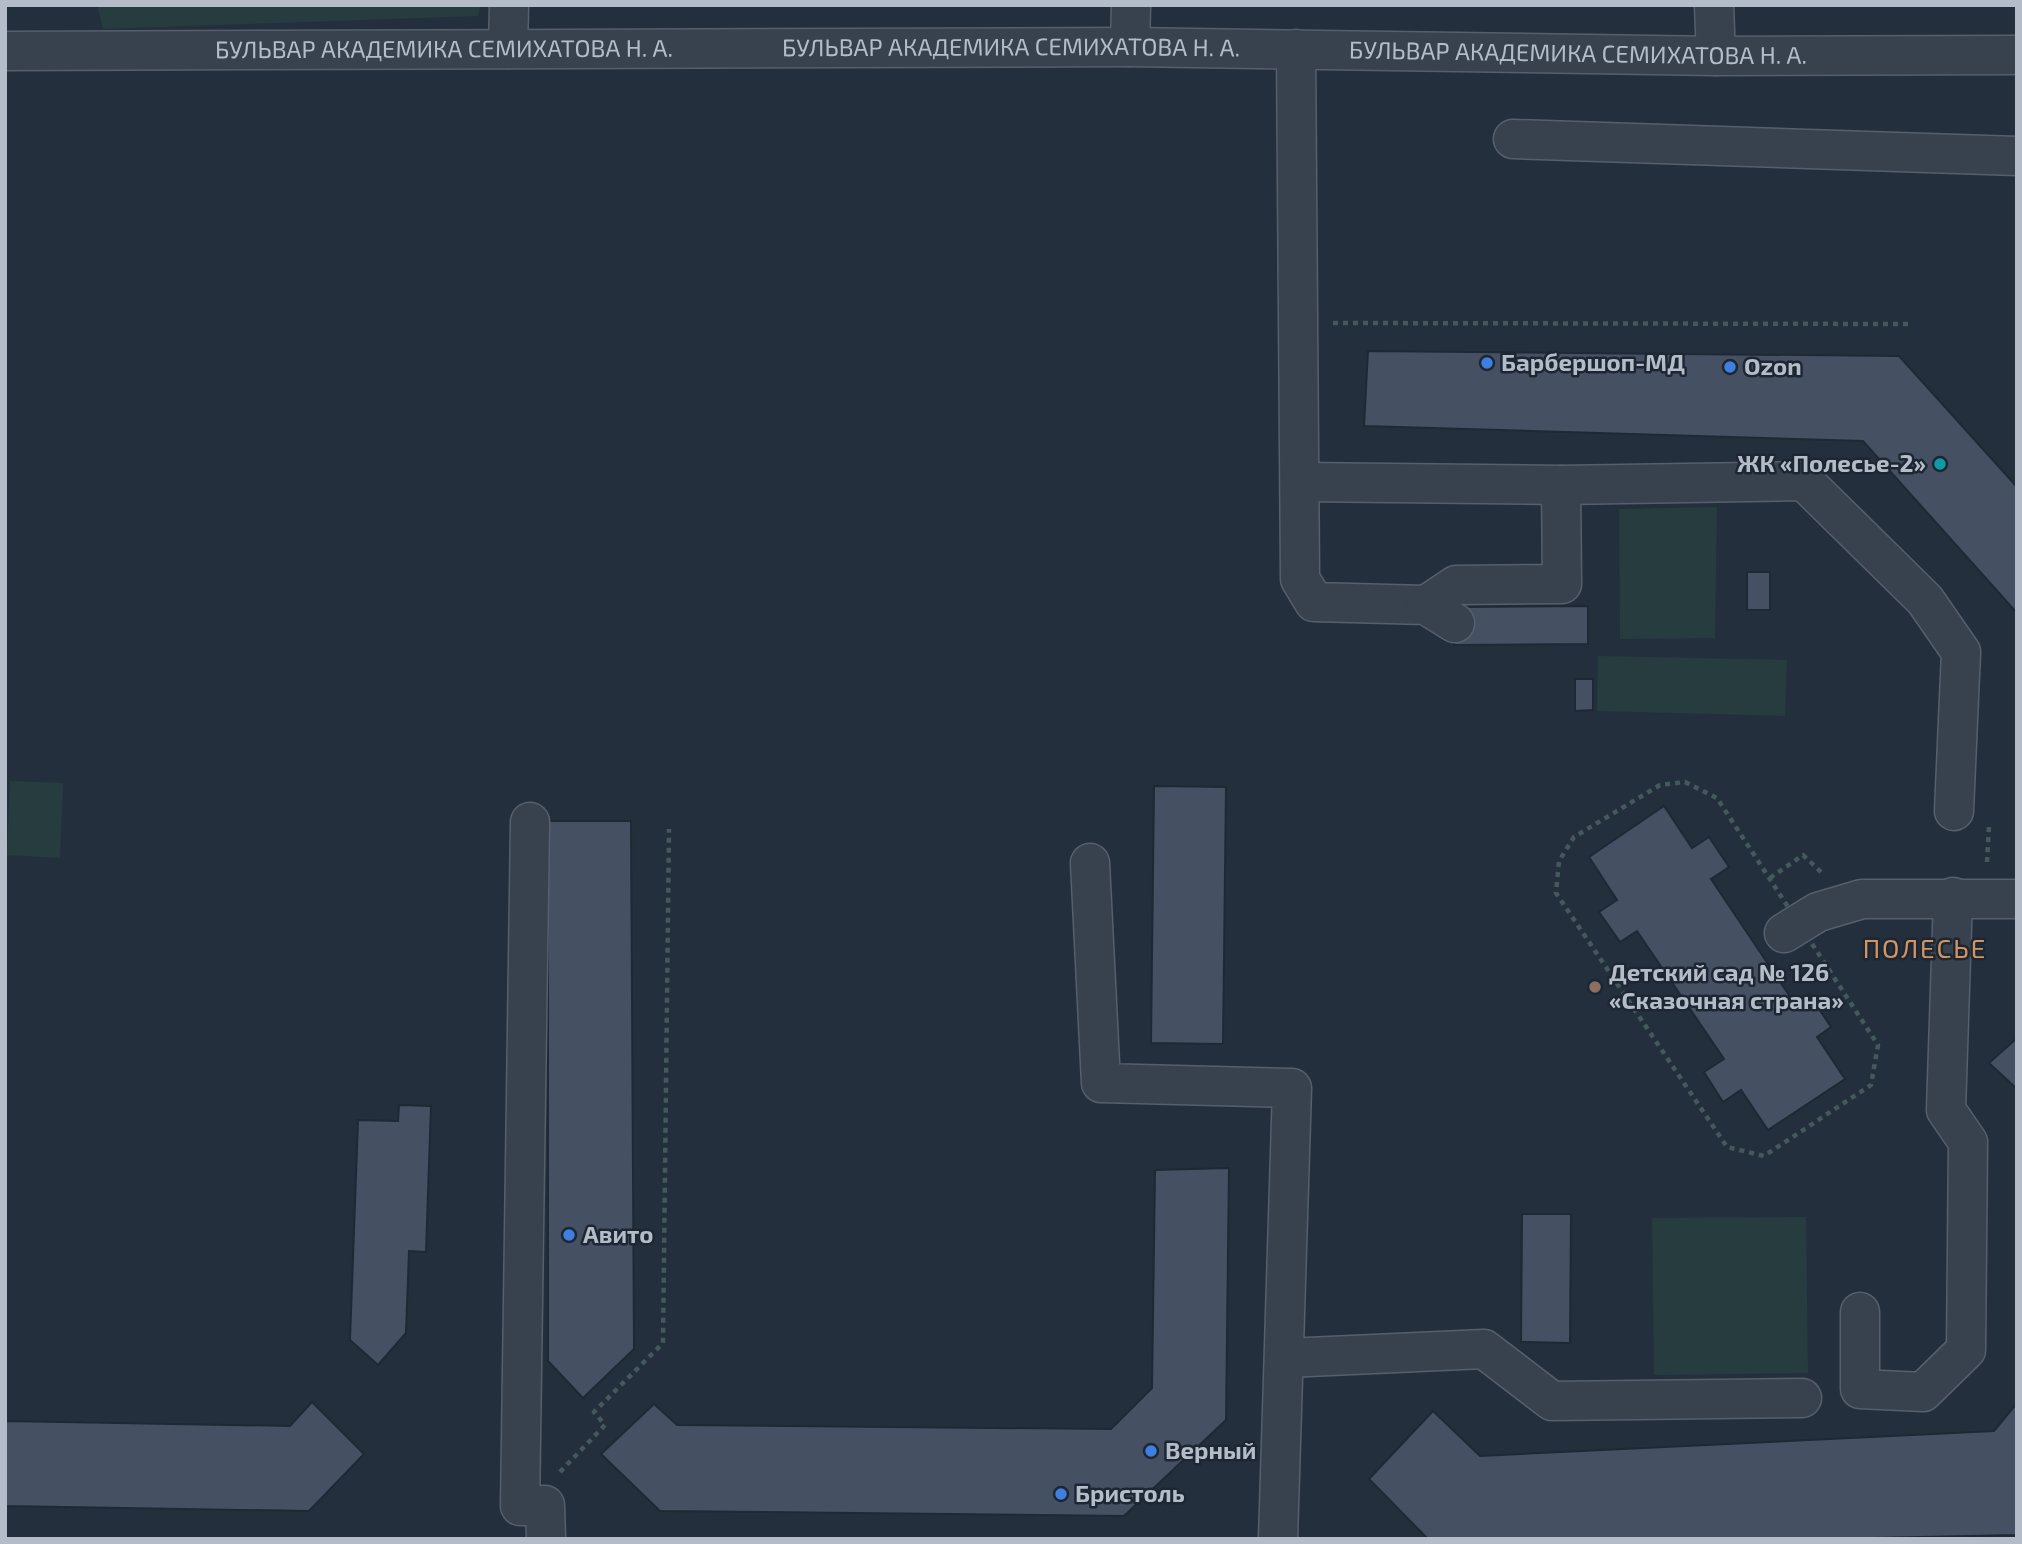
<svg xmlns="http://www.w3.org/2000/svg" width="2022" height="1544" font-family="'Exo 2',sans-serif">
<rect width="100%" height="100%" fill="#242f3e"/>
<!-- green -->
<path fill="#263c3f" d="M97,5H480L478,16L103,29Z
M1717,507L1715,638L1620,639L1619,509Z
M1598,656L1787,660L1785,716L1597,711Z
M10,781L63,783L60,858L7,855Z
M1806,1217L1808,1373L1654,1375L1652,1218Z"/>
<!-- building -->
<path fill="#455162" stroke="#1f2835" stroke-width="2" d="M1368,351L1899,356L2017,487V613L1863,441L1364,426Z
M1747,572H1770V610H1747Z
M1588,606V644L1454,645V607Z
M1575,679H1593V710L1575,711Z
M1154,786L1226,787L1223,1044L1151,1043Z
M1664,806L1692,848L1709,837L1729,867L1711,879L1795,1004L1809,994L1831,1027L1817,1037L1845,1079L1768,1130L1741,1090L1723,1102L1704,1072L1724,1059L1637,931L1620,942L1599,912L1617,900L1589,857Z
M548,821H631L634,1349L583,1398L548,1361Z
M2017,1038V1089L1989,1063Z
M399,1105L431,1106L426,1252L409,1251L406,1333L378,1365L350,1340L358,1120L398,1121Z
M1229,1168L1226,1420L1124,1516L660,1511L601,1454L654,1404L677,1425L1111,1429L1152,1388L1155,1170Z
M1522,1214H1571L1570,1343L1521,1342Z
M312,1402L364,1454L309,1511L5,1506V1421L290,1426Z
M2017,1403V1535L1825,1539H1428L1369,1479L1433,1411L1480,1456L1994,1431Z"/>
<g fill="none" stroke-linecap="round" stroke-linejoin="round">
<defs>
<g id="minor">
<path d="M1714,5L1716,56"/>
<path d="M1130,47L1131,5"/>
<path d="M508,49L509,5"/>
<path d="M1296,49L1300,579L1314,602L1426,605L1455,623"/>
<path id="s1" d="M5,51L1130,47L1716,56L2017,55"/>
<path d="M1513,139L2017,156"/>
<path d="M1301,482L1561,485L1804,481L1925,600L1961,652L1954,811"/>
<path d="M1426,605L1456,585L1562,584L1561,485"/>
<path d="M530,822L520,1506L545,1505L546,1539"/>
<path d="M1090,863L1101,1083L1292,1088L1278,1539"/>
<path d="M1784,933L1818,912L1862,899H2017"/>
<path d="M1860,1312V1389L1923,1392L1966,1350L1968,1142L1946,1110L1953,897"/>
<path d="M1286,1358L1484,1349L1552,1401L1802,1398"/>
</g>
</defs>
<!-- minor casing -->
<use href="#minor" stroke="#565f6c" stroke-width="41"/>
<!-- path -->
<path stroke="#44595c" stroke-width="4.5" stroke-dasharray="5 5" stroke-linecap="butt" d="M1333,323L1908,324
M1685,782L1717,798L1878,1045L1871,1085L1764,1156L1727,1147L1556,893L1559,861L1574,837L1660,785Z
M1987,862L1989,826
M1770,878L1803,855L1823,874
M560,1472L605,1425L594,1412L663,1343L669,829"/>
<!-- minor -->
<use href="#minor" stroke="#38414e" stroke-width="38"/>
</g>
<!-- markers -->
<g fill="#3f7fe0" stroke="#1d2633" stroke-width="2.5">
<circle cx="1487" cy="363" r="7"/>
<circle cx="1730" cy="367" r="7"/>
<circle cx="569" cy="1235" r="7"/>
<circle cx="1151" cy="1451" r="7"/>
<circle cx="1061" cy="1494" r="7"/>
</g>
<circle fill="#0f9aa8" stroke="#1d2633" stroke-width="2.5" cx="1940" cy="464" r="7"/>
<circle fill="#8d6e63" stroke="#1d2633" stroke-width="2.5" cx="1595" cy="987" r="7"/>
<g text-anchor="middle" stroke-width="5" stroke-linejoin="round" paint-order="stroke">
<!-- street labels -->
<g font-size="24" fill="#b4bcc9" stroke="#1d2633">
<text dy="8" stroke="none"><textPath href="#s1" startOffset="1006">БУЛЬВАР АКАДЕМИКА СЕМИХАТОВА Н. А.</textPath></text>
<text dy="8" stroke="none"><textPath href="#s1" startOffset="439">БУЛЬВАР АКАДЕМИКА СЕМИХАТОВА Н. А.</textPath></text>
<text dy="8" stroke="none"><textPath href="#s1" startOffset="1573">БУЛЬВАР АКАДЕМИКА СЕМИХАТОВА Н. А.</textPath></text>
</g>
<!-- poi labels -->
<g font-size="24" font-weight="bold" fill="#b4bcc9" stroke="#1d2633" text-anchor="start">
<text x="1501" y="371">Барбершоп-МД</text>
<text x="1744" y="375">Ozon</text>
<text x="1926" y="472" text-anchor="end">ЖК «Полесье-2»</text>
<text x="1609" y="981">Детский сад № 126<tspan x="1609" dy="28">«Сказочная страна»</tspan></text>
<text x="583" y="1243">Авито</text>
<text x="1165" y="1459">Верный</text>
<text x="1075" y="1502">Бристоль</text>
</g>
<!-- neighbourhood labels -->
<g font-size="26" letter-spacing="2" fill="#d59563" stroke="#1d2633">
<text x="1925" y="958">ПОЛЕСЬЕ</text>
</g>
</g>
<!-- border -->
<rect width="2022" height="1544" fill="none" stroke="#b4bcc9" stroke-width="14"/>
</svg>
